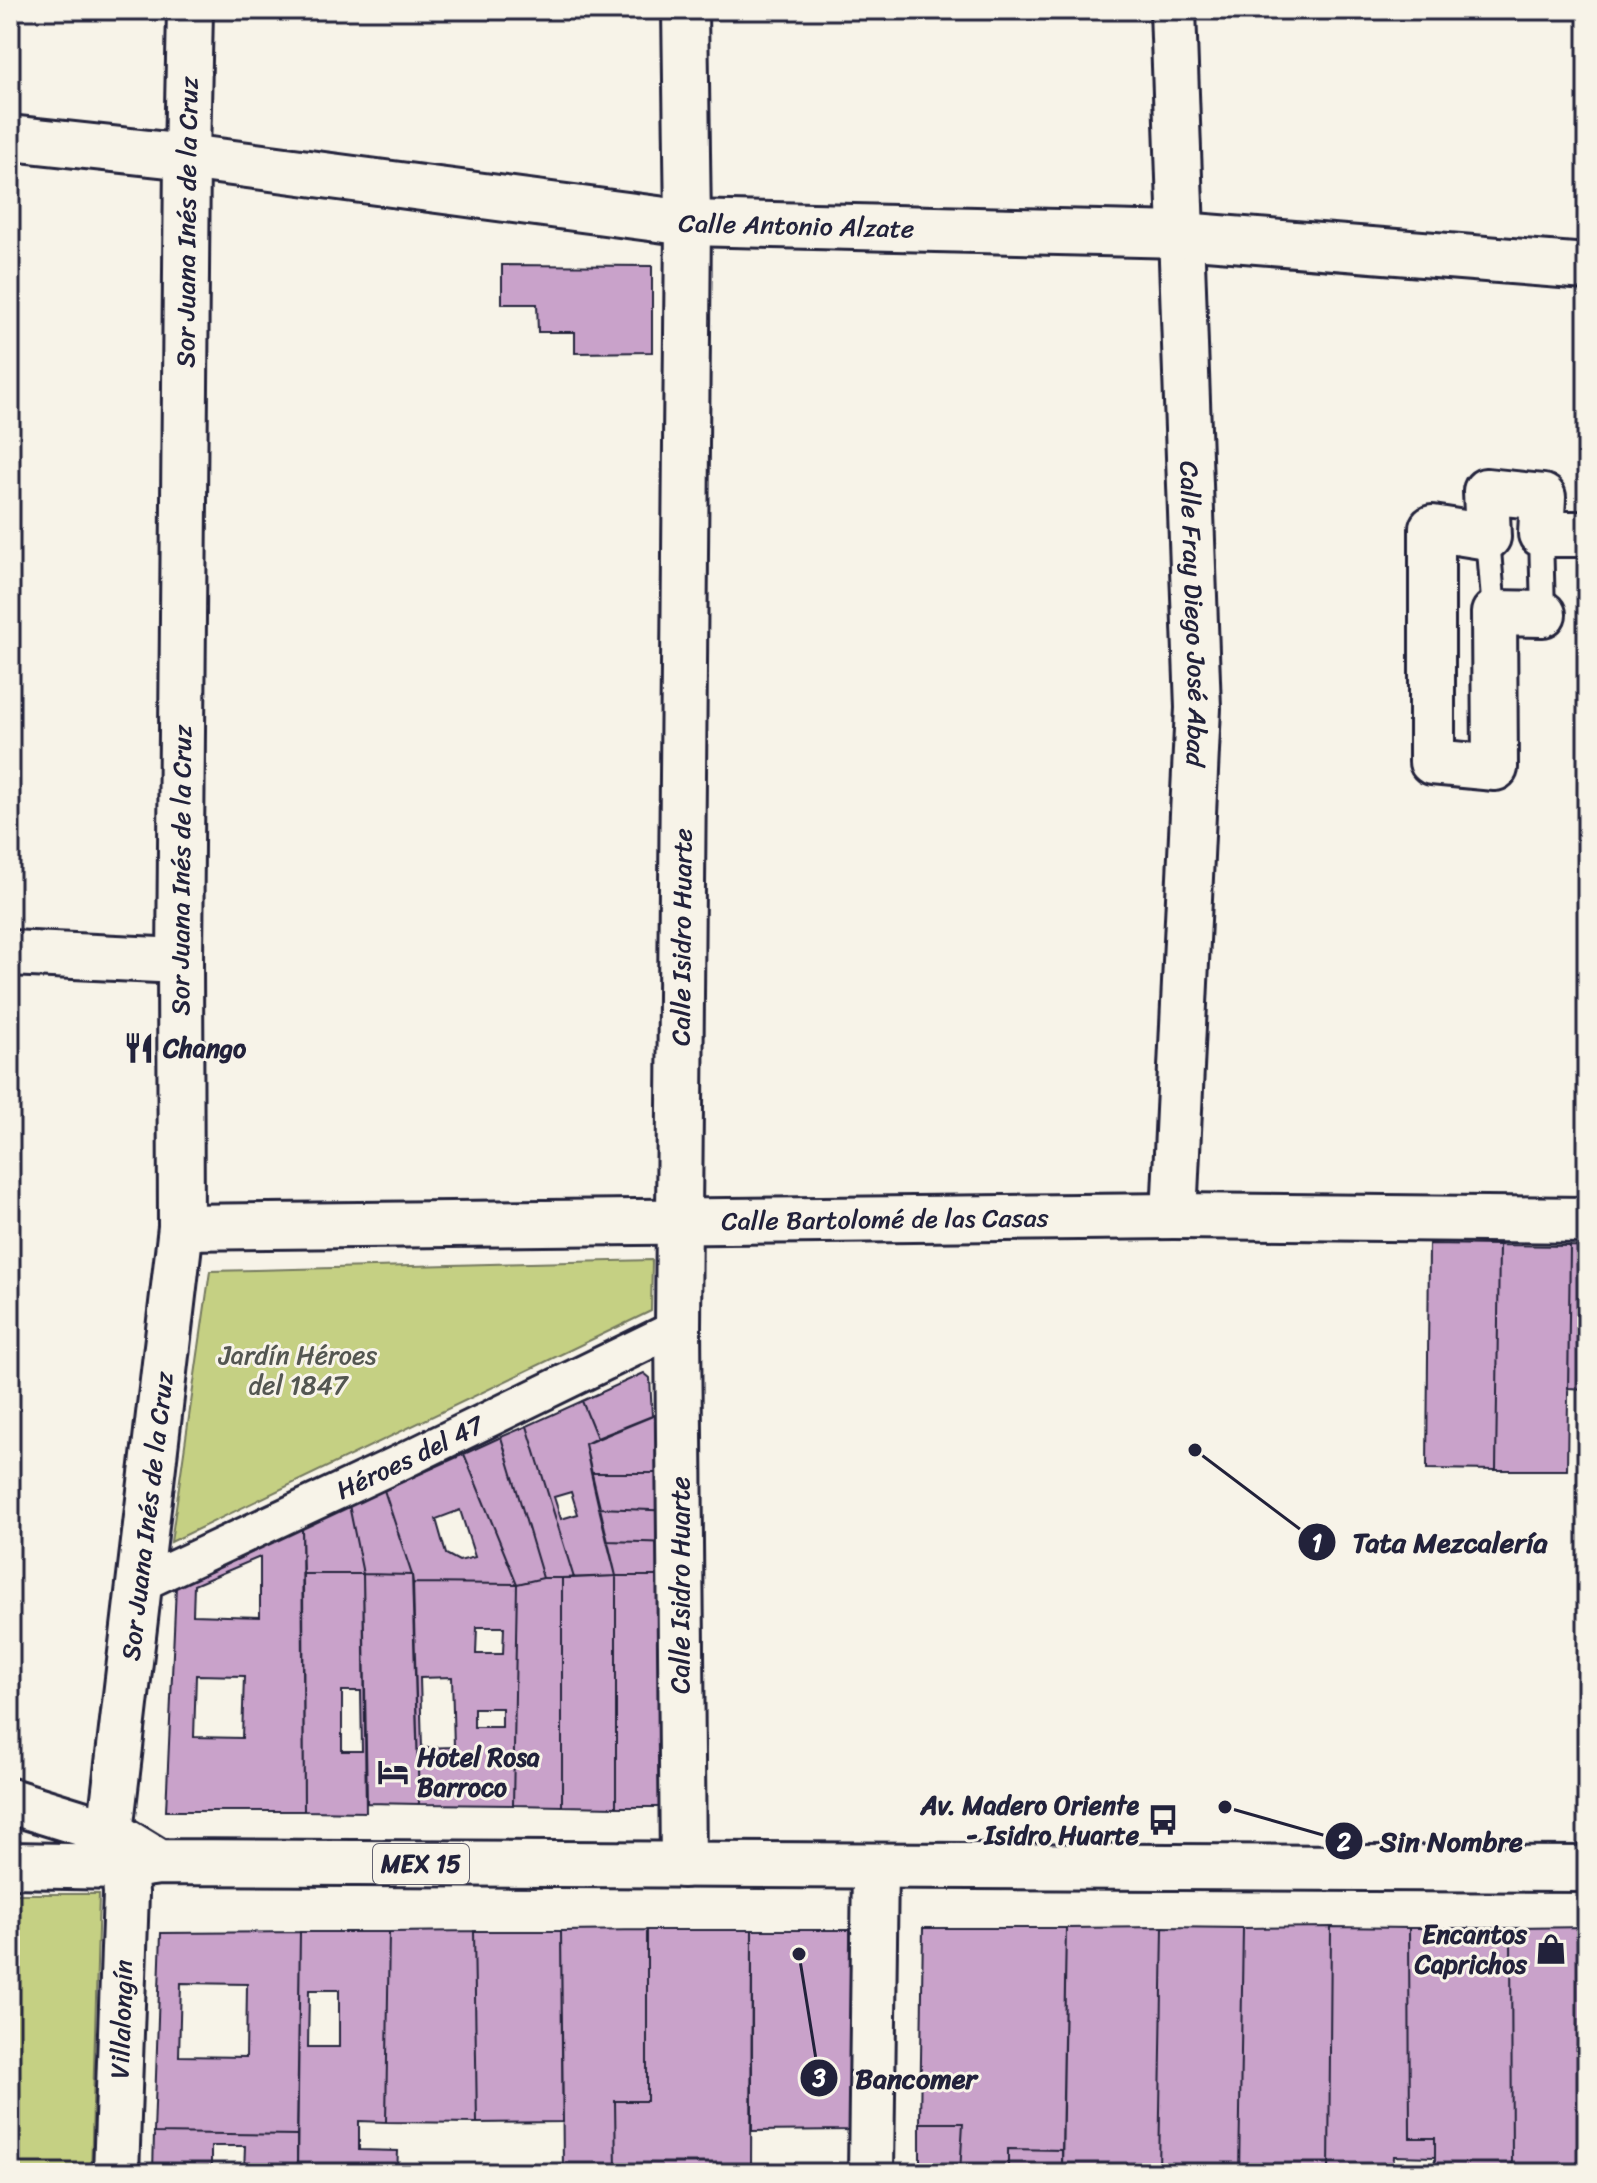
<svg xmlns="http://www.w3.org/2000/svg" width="1597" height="2183" font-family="Sriracha,sans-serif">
<rect width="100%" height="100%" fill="#f7f3e8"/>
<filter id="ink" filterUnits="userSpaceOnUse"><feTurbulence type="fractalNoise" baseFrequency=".0125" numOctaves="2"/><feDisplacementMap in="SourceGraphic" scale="16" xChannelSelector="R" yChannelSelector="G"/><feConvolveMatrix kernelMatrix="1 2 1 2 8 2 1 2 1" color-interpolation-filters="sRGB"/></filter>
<g filter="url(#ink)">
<!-- green -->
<path fill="#c5d083" stroke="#74795f" stroke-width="2" d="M652,1260L651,1311L171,1542L210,1271Z
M10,1894H99L91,2173H10Z"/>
<!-- building -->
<path fill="#c9a2ca" stroke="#22223b" stroke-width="2" fill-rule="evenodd" d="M502,265L652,266V352L575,353V332H538L537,304H502Z
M1429,1244L1499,1245L1496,1470L1427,1469Z
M1499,1245L1570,1246L1567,1470H1496Z
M1570,1246L1587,1247V1389L1568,1388Z
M644,1373L650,1378L652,1416L597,1438L582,1401Z
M582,1401L597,1438L585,1444L616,1576L574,1578L527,1426ZM571,1492L578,1514L561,1519L554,1497Z
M677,1406L658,1473H591L585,1444Z
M527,1426L574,1578H543L501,1437Z
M501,1437L543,1578L517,1584L464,1454Z
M464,1454L517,1584L413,1583L412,1575L384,1490ZM460,1510L475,1557L459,1561L446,1554L436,1519Z
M591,1473H658L676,1511L599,1508Z
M384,1490L412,1575L363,1574L349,1505Z
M349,1505L363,1574H303L302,1526Z
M599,1508L676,1511V1543L607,1541Z
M302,1526L304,1811H166L176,1586ZM260,1557V1617L193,1615L194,1585ZM196,1675L244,1676L242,1738L194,1737Z
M607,1541L676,1543L675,1576H616Z
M303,1574H363L366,1812L304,1811ZM342,1691H361L362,1751H342Z
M363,1574L412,1575L419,1804L367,1803Z
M616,1576V1807L562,1806V1578Z
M616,1576H675L674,1807H616Z
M543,1578H562V1806L513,1805L517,1584Z
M413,1583L517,1584L513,1805L419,1804ZM477,1627H504L503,1654H476ZM452,1677L454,1747L422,1748L420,1678ZM474,1708H502V1727H474Z
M1163,1927L1243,1928L1239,2173H1159Z
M1163,1927L1159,2173H1062L1066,1928Z
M1331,1927L1409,1928L1410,2138H1435V2157L1394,2156L1393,2173H1329Z
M1331,1927L1329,2173H1239L1243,1928Z
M1587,1927V2173H1512L1511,1928Z
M923,1928H1066L1062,2150L1008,2149V2173H960L963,2123H920Z
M1409,1928H1511L1512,2173H1435V2138H1410Z
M647,1930V2101H615L616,2173H563L561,1931Z
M647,1930H752L751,2173H616L615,2101H647Z
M752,1930H850V2130L752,2131Z
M474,1931H561L563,2122L477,2123Z
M474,1931L477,2123L386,2122L389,1932Z
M300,1932H389L386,2122L359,2121V2150L398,2151L397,2173H297ZM309,1990H339V2047H308Z
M300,1932L297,2135L154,2133L161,1933ZM181,1983L247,1984L246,2057L179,2056Z
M920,2123H963L960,2173H920Z
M154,2133L297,2135V2173H244L245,2146H211V2173H153Z
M1008,2149L1062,2150V2173H1008Z"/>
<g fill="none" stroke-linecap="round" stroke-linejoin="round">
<defs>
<path id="service" d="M1541,534L1543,614
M1488,537L1494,613"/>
<g id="pedestrian">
<path id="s1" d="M140,1584L401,1462L678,1327"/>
</g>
<g id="minor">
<path id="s2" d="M1173,10L1198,708L1174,1216"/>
<path d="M1543,614L1494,613L1495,768L1432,762V528L1488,537L1486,491L1543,497L1541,534H1587"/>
<path d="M10,953L180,961"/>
<path id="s3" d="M181,1227L1174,1216L1587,1220"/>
<path id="s4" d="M683,1865L678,1327L688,223L685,10"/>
<path id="s5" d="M116,2173L126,1893L124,1867L110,1832L181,1227L180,961L187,157L190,10"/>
<path d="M871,2173L875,1866"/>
</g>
<g id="tertiary">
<path id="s6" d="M10,138L187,157L688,223L1181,235L1587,267"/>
</g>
<path id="primary" d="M10,1801L110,1832L159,1862
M10,1865L124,1867L159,1862L1587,1869"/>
</defs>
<!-- service casing -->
<use href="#service" stroke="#22223b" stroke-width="28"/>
<!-- pedestrian casing -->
<use href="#pedestrian" stroke="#22223b" stroke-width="40"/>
<!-- minor casing -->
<use href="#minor" stroke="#22223b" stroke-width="50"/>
<!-- tertiary casing -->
<use href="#tertiary" stroke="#22223b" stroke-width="50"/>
<!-- primary casing -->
<use href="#primary" stroke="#22223b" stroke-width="50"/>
<!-- service -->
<use href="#service" stroke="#f7f3e8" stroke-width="22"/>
<!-- pedestrian -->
<use href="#pedestrian" stroke="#f7f3e8" stroke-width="34"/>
<!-- minor -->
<use href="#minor" stroke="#f7f3e8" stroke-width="44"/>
<!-- tertiary -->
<use href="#tertiary" stroke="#f7f3e8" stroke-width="44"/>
<!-- primary -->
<use href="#primary" stroke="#f7f3e8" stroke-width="44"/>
</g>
</g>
<!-- icons -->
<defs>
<symbol id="restaurant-bare" viewBox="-9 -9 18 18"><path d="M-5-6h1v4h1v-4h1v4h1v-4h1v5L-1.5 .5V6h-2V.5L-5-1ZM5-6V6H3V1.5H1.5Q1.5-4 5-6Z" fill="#22223b" stroke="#f7f3e8" stroke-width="2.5" paint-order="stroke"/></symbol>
<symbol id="hotel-bare" viewBox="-9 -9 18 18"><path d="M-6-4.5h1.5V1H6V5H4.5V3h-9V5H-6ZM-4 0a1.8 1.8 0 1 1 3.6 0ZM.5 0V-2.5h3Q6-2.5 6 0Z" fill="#22223b" stroke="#f7f3e8" stroke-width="2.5" paint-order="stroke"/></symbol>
<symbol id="bus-bare" viewBox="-9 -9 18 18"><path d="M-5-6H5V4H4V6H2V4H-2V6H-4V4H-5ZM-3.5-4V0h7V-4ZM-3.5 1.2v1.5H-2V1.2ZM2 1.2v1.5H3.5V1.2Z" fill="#22223b" stroke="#f7f3e8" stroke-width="2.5" paint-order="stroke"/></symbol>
<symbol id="shop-bare" viewBox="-9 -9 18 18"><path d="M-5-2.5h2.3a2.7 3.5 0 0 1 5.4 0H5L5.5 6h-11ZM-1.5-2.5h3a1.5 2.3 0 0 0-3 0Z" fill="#22223b" stroke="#f7f3e8" stroke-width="2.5" paint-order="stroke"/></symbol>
</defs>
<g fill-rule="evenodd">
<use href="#restaurant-bare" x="117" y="1026" width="44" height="44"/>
<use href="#hotel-bare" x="371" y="1750" width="44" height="44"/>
<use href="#bus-bare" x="1141" y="1798" width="44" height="44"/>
<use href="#shop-bare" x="1529" y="1927" width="44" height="44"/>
</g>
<g text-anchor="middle" stroke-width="6" stroke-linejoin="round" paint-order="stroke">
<!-- shield labels -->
<rect fill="#f7f3e8" stroke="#62616f" stroke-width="2" x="373" y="1844" width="96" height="40" rx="6"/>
<g font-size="24" font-weight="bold" fill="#22223b">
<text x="421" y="1872">MEX 15</text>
</g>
<!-- street labels -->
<g font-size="26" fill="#22223b" stroke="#f7f3e8">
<text dy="9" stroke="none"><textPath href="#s5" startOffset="1958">Sor Juana Inés de la Cruz</textPath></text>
<text dy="9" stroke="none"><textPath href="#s6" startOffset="792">Calle Antonio Alzate</textPath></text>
<text dy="9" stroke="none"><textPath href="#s2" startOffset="604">Calle Fray Diego José Abad</textPath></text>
<text dy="9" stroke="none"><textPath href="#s5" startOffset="1310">Sor Juana Inés de la Cruz</textPath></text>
<text dy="9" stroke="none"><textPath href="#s4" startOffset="928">Calle Isidro Huarte</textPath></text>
<text dy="9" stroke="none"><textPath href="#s3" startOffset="704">Calle Bartolomé de las Casas</textPath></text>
<text dy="9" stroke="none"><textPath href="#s1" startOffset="298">Héroes del 47</textPath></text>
<text dy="9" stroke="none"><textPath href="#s5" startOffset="662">Sor Juana Inés de la Cruz</textPath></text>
<text transform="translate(680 1585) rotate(-90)" y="9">Calle Isidro Huarte</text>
<text dy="9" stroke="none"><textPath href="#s5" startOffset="154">Villalongín</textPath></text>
</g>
<!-- poi labels -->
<g font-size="26" font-weight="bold" fill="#22223b" stroke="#f7f3e8" text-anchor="start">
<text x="163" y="1057">Chango</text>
<text x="417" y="1766">Hotel Rosa<tspan x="417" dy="30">Barroco</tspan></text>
<text x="1139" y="1814" text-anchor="end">Av. Madero Oriente<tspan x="1139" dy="30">- Isidro Huarte</tspan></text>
<text x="1527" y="1943" text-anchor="end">Encantos<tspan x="1527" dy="30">Caprichos</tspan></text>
</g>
<!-- park labels -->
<g font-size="26" fill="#535651" stroke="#f7f3e8">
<text x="298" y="1364">Jardín Héroes<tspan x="298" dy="30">del 1847</tspan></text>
</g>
</g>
<!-- callouts -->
<path fill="none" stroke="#22223b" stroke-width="3" d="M1195 1450L1317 1542M1225 1807L1344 1841M799 1954L819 2078"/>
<g fill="#22223b" stroke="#f7f3e8" stroke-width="3">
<circle cx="1195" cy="1450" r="8"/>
<circle cx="1225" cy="1807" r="8"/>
<circle cx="799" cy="1954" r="8"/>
<circle cx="1317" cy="1542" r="20"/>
<circle cx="1344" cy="1841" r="20"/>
<circle cx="819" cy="2078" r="20"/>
</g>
<g font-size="24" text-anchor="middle" font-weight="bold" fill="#fff">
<text x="1317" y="1551">1</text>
<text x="1344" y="1850">2</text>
<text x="819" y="2086">3</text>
</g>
<g font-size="28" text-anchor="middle" font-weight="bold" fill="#22223b" stroke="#f7f3e8" stroke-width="6" stroke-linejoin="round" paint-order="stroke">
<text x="1450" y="1552">Tata Mezcalería</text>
<text x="1451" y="1851">Sin Nombre</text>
<text x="916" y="2088">Bancomer</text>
</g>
<!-- margin -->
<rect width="1597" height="2183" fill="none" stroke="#f7f3e8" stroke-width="40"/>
<rect x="20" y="20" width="1557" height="2143" fill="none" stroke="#22223b" stroke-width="3" filter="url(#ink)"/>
</svg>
